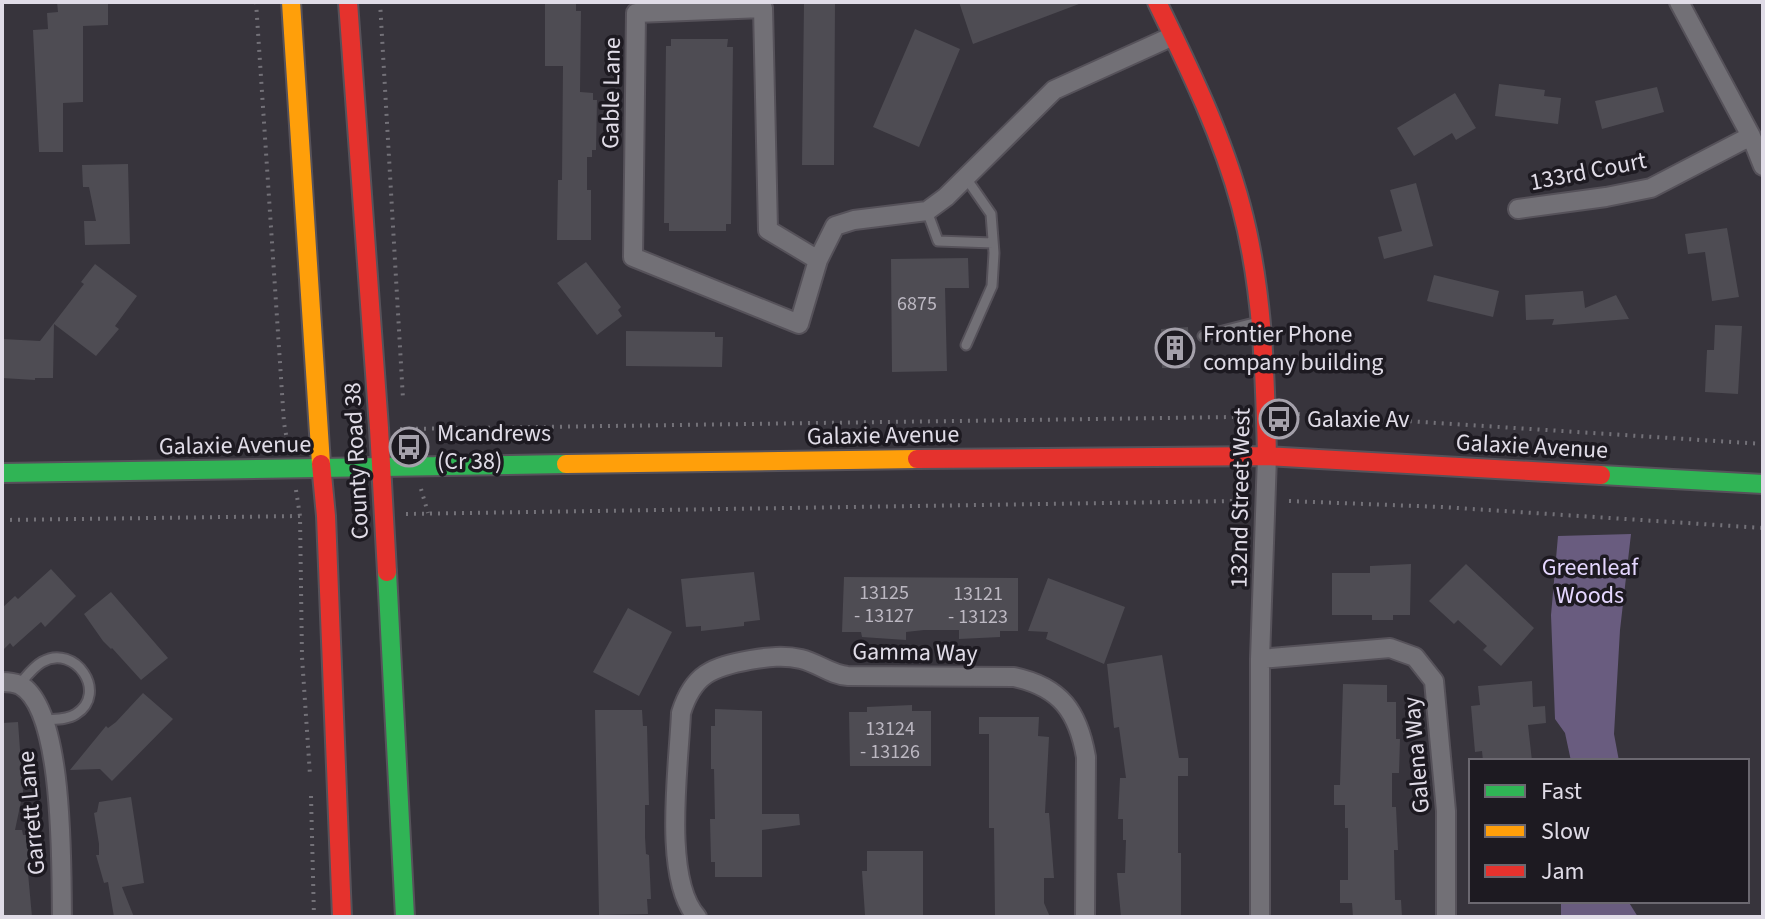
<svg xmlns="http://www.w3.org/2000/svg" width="1765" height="919" font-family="'Source Sans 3',sans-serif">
<rect width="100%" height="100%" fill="#37343c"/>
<!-- forest -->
<path fill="#695c7f" d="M1631,534L1620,630L1614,734L1619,761H1571L1565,733L1555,719L1551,615L1558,536Z
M1561,901H1628L1638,917H1561Z"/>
<!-- building -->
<path fill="#4e4c53" d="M57,2H108V25L83,26V102L63,103V152H39L33,30L48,29L47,13L58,12Z
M959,2H1078L1079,4L973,44Z
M545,3H576V11H581L580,92L593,93V100H597L596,150H592V157H587V190H591V240H557L558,180H562L563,66H545Z
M804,3H835L834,165H802Z
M915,29L960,49L919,147L873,127Z
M671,39H728L727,47H733L731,224H726V231H669V223H664L666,46H671Z
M1499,84L1545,90L1544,96L1561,98L1558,124L1495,116Z
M1657,87L1664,112L1602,129L1595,101Z
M1455,93L1476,128L1456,140L1452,133L1414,156L1397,128Z
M128,164L130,244L85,245L84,221H96L89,187H83L82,165Z
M1416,183L1433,246L1384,259L1378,237L1402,231L1390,190Z
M1727,228L1739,297L1712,301L1705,252L1688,254L1685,234Z
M968,258L969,288H945L947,371L892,372L891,259Z
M586,262L621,307L618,310L622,316L597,335L557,283Z
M95,264L137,296L115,326L119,329L96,356L54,324L53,378H35V380L2,378V339L40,341L84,284L81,282Z
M1434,275L1499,291L1493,317L1427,301Z
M1583,291L1585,308L1616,295L1629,319L1552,325L1554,319L1526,320L1525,295Z
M1715,325L1742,326L1738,394L1705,392L1707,350H1714Z
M1188,327L1190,368H1162L1161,329Z
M626,331L715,332V337H723L722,367L626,366Z
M1411,564L1410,615H1393V620H1372V615H1332V573H1370V566Z
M1466,564L1534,628L1501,666L1483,650L1487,646L1458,620L1454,624L1429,601Z
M51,569L76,596L45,627L41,622L13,647L10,643L2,651V608L15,596L18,599Z
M754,572L760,620L744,622V626L701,631V626L686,627L681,579Z
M844,577L1018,578V631H1000V637L959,639V630H924L906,632V640L862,637L861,632H842Z
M1048,578L1125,607L1104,664L1046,639L1048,632L1028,631Z
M111,592L168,658L141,680L112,648L111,649L103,641L84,614Z
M628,608L672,632L639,696L593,672Z
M1162,655L1179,758H1188V776H1178V853H1181V917H1121L1117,873H1125L1126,840H1123V819H1118L1120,778H1126L1119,727L1114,728L1107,664Z
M1532,681L1533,707L1545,706L1546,723L1528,725L1532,761H1483L1482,751L1475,752L1471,706L1480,705L1478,686Z
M1343,684L1387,685V702H1396V739H1400L1399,773H1392V807H1396L1398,850H1394L1395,900H1401L1402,917H1353L1352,903H1340V880H1348V828H1345V805H1334V785H1340Z
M143,693L173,719L112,781L100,769L70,770L106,726L108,728L116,722Z
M912,705V711H931V766H850L849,712H867V707Z
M715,709L762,711V814H799L800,825L762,830V877H715V862H711L710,819H715L714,769H711V726H715Z
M595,710H642L643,726H647L649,805H645V837L646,854L649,855L651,899H647L648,914L599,915Z
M979,717H1039L1038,736L1049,737L1045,813H1049L1054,878H1044V903L1050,917H995L994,828H989V734H979Z
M18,722L23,792L15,830H22L23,835H30L31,873H28L32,917H2V723Z
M131,797L144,883L122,887L134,917H114L108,882L104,883L96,855H99V844L94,813L97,812L99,802Z
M867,851H923V917L865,915L862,871H867Z"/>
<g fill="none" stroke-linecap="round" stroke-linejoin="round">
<defs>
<path id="lane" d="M966,178L991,214L994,253L992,286L966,345
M927,211L938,241L993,243
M1203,336L1258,322
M19,685C26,677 33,667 42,662C75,643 109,693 76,714C67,720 54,719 45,720"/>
<path id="street" d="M1679,2L1751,136L1763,166
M1518,209L1606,197L1651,188L1751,136
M818,260L768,230L763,8L636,13L633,257L799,324L818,260L835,226L854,220L927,211L946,197L1054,90L1173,36
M1260,659L1390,648L1415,657L1434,681L1446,811V917
M2,682C8,682 15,683 20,685C65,709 61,870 62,917
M697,917C662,879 679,764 681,713C693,674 712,667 750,660C768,657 784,655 801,659C818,663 831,675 848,676L1014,677C1061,687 1078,712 1086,757L1085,917
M1260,917V659L1267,456"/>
<path id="fast" d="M2,473L566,464
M1601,475L1763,484
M387,572L405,917"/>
<path id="slow" d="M291,2L321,464
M566,464L917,459"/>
<path id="jam" d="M348,2L379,428L387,572
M1157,2C1189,68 1222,135 1241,206C1263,288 1265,372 1267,456
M917,459L1267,456L1601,475
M321,464L326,516L342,917"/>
</defs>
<!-- lane casing -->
<use href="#lane" stroke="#56525a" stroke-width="13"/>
<!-- street casing -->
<use href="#street" stroke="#56525a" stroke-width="22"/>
<!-- fast casing -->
<use href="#fast" stroke="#56525a" stroke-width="22"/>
<!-- slow casing -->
<use href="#slow" stroke="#56525a" stroke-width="22"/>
<!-- jam casing -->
<use href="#jam" stroke="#56525a" stroke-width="22"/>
<!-- path -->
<path stroke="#737178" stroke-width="4" stroke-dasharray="2 6" stroke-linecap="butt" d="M256,2L284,423L288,446
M380,2L403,399
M1298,414L1763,444
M400,429L1233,417
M421,489L428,513
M296,490L300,516H305
M1289,501L1442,507L1763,528
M406,514L1237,501
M2,520L300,516L302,657L310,775
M311,796L314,917"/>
<!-- lane -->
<use href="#lane" stroke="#727076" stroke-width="9"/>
<!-- street -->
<use href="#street" stroke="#727076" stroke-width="18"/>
<!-- fast -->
<use href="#fast" stroke="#30b455" stroke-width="18"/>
<!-- slow -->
<use href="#slow" stroke="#ff9f0a" stroke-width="18"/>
<!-- jam -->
<use href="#jam" stroke="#e5322d" stroke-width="18"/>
</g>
<!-- icons -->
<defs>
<symbol id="building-ring" viewBox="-11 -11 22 22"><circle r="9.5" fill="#1d1a21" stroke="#a5a1ab" stroke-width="1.5"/><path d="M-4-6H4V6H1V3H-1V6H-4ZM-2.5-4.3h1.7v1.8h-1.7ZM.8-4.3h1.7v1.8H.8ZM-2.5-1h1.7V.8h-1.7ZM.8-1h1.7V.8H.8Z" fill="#a5a1ab"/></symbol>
<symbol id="bus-ring" viewBox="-11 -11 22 22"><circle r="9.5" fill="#1d1a21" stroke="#a5a1ab" stroke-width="1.5"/><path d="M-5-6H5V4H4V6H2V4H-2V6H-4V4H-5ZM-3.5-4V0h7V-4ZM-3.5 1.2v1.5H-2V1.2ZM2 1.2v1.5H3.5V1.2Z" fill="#a5a1ab"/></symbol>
</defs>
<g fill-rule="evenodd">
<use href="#building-ring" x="1153" y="326" width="44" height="44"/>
<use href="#bus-ring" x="1257" y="397" width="44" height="44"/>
<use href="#bus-ring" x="387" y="425" width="44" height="44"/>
</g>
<g text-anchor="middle" stroke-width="7" stroke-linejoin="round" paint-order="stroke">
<!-- number labels -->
<g font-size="20" fill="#bcb8c2">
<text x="917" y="310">6875</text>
<text x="884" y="599">13125<tspan x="884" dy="23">- 13127</tspan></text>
<text x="978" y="600">13121<tspan x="978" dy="23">- 13123</tspan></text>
<text x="890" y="735">13124<tspan x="890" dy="23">- 13126</tspan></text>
</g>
<!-- street labels -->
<g font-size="24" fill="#e0dce7" stroke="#1d1a21">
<text transform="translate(611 93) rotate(-89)" y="8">Gable Lane</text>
<text transform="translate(1588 171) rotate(-11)" y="8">133rd Court</text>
<text transform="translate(883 435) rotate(-1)" y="8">Galaxie Avenue</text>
<text transform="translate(235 445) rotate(-1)" y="8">Galaxie Avenue</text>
<text transform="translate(1532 446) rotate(3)" y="8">Galaxie Avenue</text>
<text transform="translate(356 461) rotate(-93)" y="8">County Road 38</text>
<text transform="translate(1240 498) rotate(-89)" y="8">132nd Street West</text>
<text transform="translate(915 652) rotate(1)" y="8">Gamma Way</text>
<text transform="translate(1416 755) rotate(-95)" y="8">Galena Way</text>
<text transform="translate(31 813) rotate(-95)" y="8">Garrett Lane</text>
</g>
<!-- poi labels -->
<g font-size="24" fill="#e0dce7" stroke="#1d1a21" text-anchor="start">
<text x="1203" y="342">Frontier Phone<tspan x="1203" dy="28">company building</tspan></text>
<text x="1307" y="427">Galaxie Av</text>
<text x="437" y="441">Mcandrews<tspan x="437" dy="28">(Cr 38)</tspan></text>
</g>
<!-- park labels -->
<g font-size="24" fill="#e5d7ff" stroke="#1d1a21">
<text x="1590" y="575">Greenleaf<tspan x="1590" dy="28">Woods</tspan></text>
</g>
</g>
<!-- border -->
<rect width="1765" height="919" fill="none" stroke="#e0dce7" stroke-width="8"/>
<!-- legend -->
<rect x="1469" y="759" width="280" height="144" fill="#1d1a21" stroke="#6b6870" stroke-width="2"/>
<rect x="1485" y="785" width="40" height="12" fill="#30b455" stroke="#6b6870" stroke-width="2"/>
<text x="1541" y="799" font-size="24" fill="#e0dce7">Fast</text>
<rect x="1485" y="825" width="40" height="12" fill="#ff9f0a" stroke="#6b6870" stroke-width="2"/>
<text x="1541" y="839" font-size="24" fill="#e0dce7">Slow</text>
<rect x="1485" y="865" width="40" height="12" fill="#e5322d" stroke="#6b6870" stroke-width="2"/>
<text x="1541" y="879" font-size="24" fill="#e0dce7">Jam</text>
</svg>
